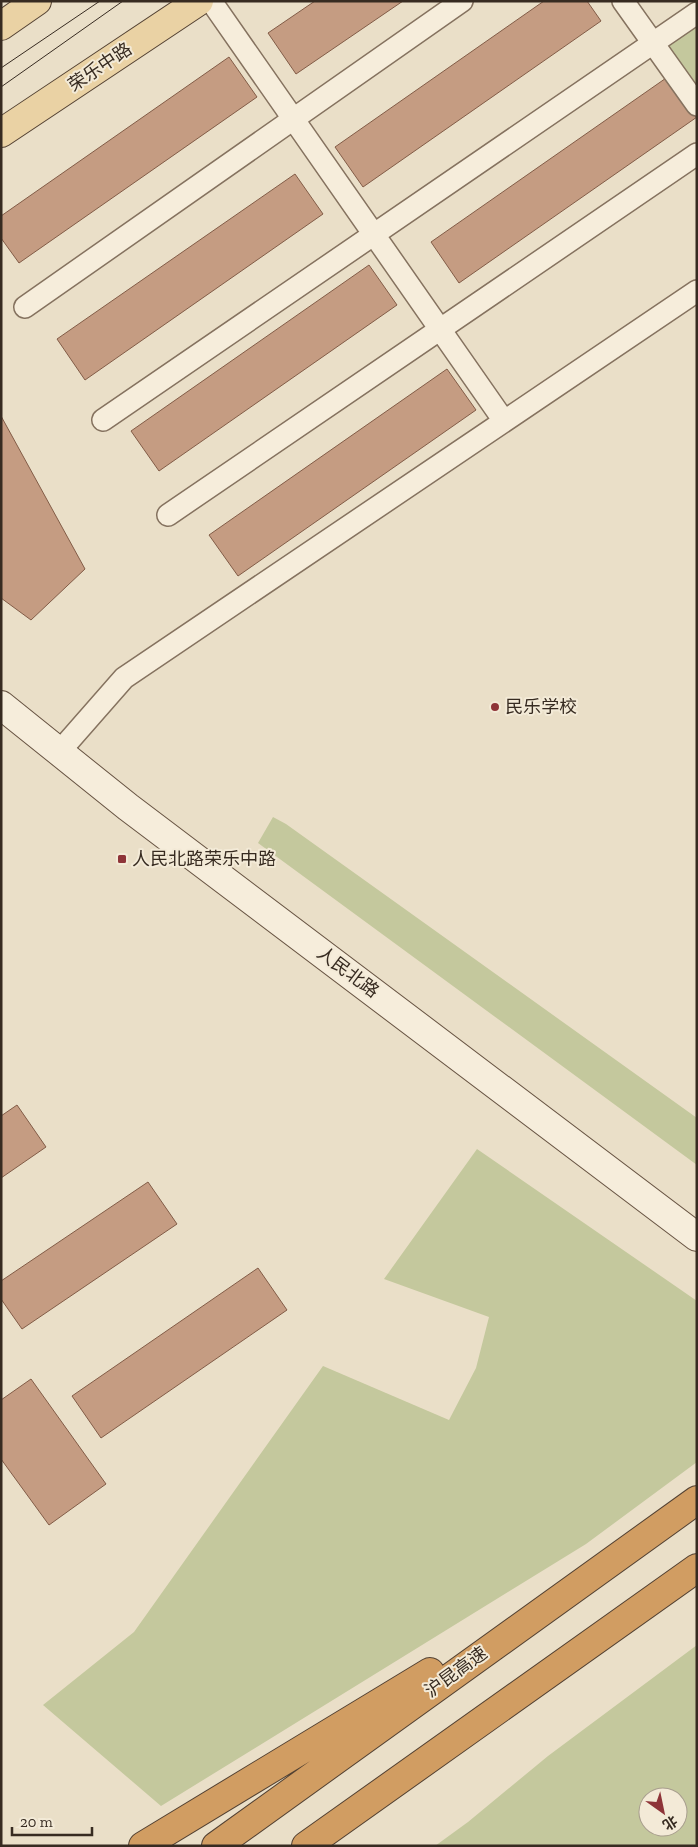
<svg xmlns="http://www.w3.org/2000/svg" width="698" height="1847" font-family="'Zilla Slab','Noto Sans SC',serif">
<rect width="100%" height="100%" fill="#eadfc8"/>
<!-- green -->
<path fill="#c4c89d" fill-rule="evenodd" d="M697,13V105L653,43Z
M273,817L286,824L697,1118V1165L258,843Z
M477,1149L697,1301V1462L586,1544L161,1806L43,1705L134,1632L323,1366L449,1420L476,1368L489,1317L384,1279Z
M697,1645V1846H435L468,1822L548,1756ZM648,1797H678V1827H648Z"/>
<!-- building -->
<path fill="#c59c82" stroke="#825c47" d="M315,1H403L296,74L268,33Z
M544,1H587L601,21L363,187L335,147Z
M229,57L257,97L19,263L1,238V216Z
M669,76L697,117L459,283L431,242Z
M295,174L323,214L85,380L57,339Z
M369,265L397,305L159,471L131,431Z
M447,369L476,410L238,576L209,535Z
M1,416L85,569L31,620L1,598Z
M17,1105L46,1147L1,1178V1116Z
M148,1182L177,1224L22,1329L1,1299V1281Z
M258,1268L287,1310L101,1438L72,1396Z
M31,1379L106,1484L49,1525L1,1459V1400Z"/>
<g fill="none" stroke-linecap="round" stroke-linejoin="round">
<defs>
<path id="minor" d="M211,1L504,421
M623,1L697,105
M25,307L462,1
M103,420L697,13
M168,515L697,154
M60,751L124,678L697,291"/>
<path id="secondary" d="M1,705L128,807L697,1237"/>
<path id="primary" d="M1,26L37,1
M1,133L199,1"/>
<path id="motorway" d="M143,1846L430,1672
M216,1846L697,1500
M306,1846L697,1568"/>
</defs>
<!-- minor casing -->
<use href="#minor" stroke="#85725f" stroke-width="24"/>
<!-- secondary casing -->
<use href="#secondary" stroke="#675342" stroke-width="30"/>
<!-- primary casing -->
<use href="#primary" stroke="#534132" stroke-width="30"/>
<!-- motorway casing -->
<use href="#motorway" stroke="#534132" stroke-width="30"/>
<!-- minor -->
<use href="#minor" stroke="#f6eddb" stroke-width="21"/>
<!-- secondary -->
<use href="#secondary" stroke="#f6eddb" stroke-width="28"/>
<!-- primary -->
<use href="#primary" stroke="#ead2a4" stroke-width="28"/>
<!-- motorway -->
<use href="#motorway" stroke="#d19d62" stroke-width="28"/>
<!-- tram -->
<path stroke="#372b21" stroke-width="1" d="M1,68L100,1
M1,87L123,1"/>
</g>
<!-- markers -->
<g fill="#8e3438" stroke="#f3ead7" stroke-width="2">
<circle cx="495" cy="707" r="5"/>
<rect x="117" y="854" width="10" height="10" rx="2.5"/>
</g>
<g text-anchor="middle" stroke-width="4" stroke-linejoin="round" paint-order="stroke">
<!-- street labels -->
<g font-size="18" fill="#372b21" stroke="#f3ead7">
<text transform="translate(100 67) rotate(-34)" y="6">荣乐中路</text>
<text transform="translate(348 972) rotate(37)" y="6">人民北路</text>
<text transform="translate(456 1672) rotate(-36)" y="6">沪昆高速</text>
</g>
<!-- poi labels -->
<g font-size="18" fill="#372b21" stroke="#f3ead7" text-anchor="start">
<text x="505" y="713">民乐学校</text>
<text x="132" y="865">人民北路荣乐中路</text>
</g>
</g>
<!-- border -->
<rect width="698" height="1847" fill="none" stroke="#372b21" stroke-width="5"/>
<!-- north arrow -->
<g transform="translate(663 1812) rotate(147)"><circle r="24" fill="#f3ead7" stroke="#a89e8e"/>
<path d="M0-4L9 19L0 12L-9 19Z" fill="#8e3438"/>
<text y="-8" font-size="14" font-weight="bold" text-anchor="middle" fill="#372b21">北</text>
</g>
<!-- scale -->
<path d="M12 1827v8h80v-8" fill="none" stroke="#372b21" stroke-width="2.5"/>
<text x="20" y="1827" font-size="15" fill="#372b21" stroke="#f3ead7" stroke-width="4" paint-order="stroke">20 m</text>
</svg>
